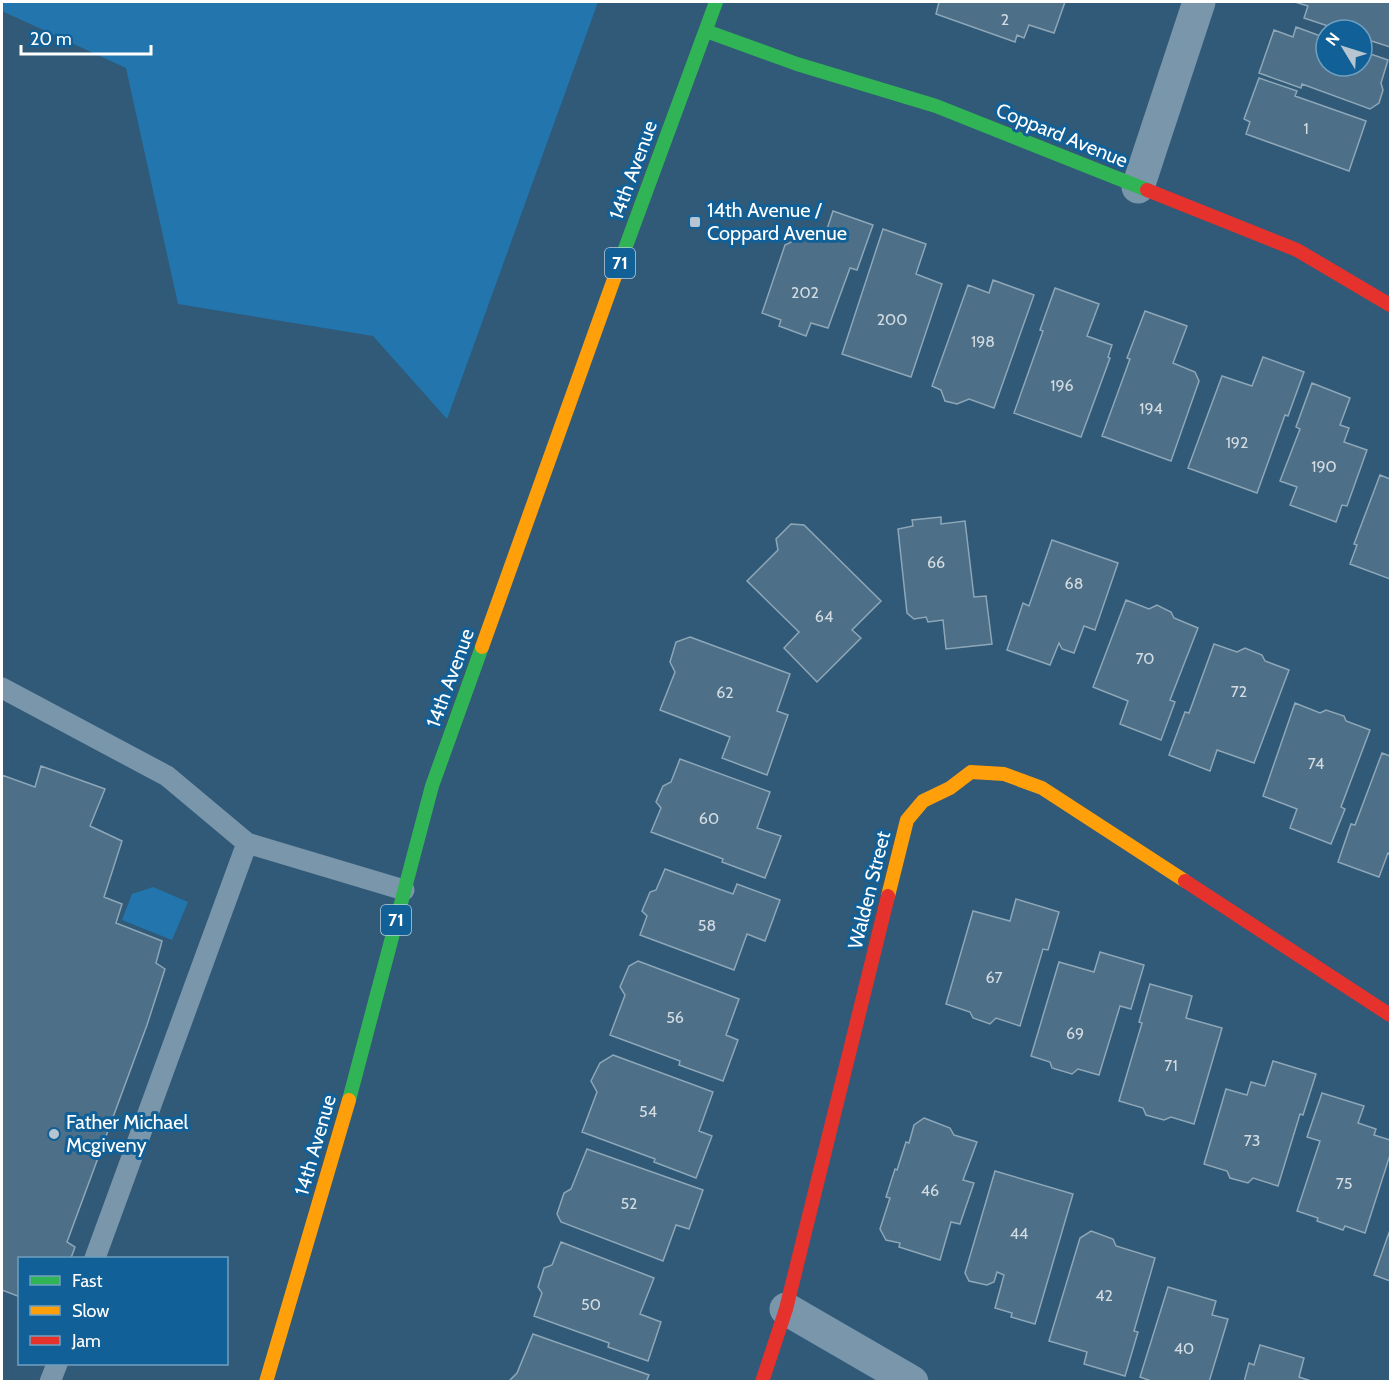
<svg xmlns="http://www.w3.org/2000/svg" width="1392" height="1383" font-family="Cabin,sans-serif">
<rect width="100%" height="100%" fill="#305a78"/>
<!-- green -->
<path fill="#2276ad" d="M2,2H598L447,419L373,336L178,304L126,68L2,11Z
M153,887L188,902L172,940L122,920L132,894Z"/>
<!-- building -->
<path fill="#4d6f87" stroke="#8ea7b8" stroke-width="1.5" d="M939,2H1065L1054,33L1029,25L1024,38L1017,35L1015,42L936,14Z
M1295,2H1390V47L1362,38V30H1340L1304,18L1308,6Z
M1296,27L1326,38V66H1362V51L1388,60L1381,83L1383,90L1379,103L1370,109L1302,84L1301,88L1259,73L1274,30L1293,37Z
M1259,78L1297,91L1295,96L1366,121L1349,171L1246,134L1250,122L1244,119Z
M833,211L873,225L857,270L850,268L828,328L811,323L806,336L779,326L781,320L762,313L785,245L795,240L800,242L805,231L824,238Z
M883,229L926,244L916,274L942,284L911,377L842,354Z
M993,280L1034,295L994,408L969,399L957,404L945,401L941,390L932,386L968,285L989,293Z
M1055,288L1099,304L1087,336L1112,345L1108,357L1110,358L1081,437L1014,413L1043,331L1040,330Z
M1145,311L1187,326L1173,363L1195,372L1199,381L1171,461L1102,436L1130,359L1127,358Z
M1263,357L1304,372L1288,416L1285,415L1257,493L1188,468L1222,376L1252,386Z
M1312,383L1350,398L1340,425L1349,428L1344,442L1367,450L1347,506L1342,505L1336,522L1290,505L1297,487L1280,481L1300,429L1296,427Z
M1380,475L1390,479V579L1350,564L1357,545L1354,544Z
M941,517V524L965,521L974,597L986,596L992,644L946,649L943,620L928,622L926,617L914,619L907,613L898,529L913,526L912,520Z
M791,524L804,525L881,601L852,630L861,638L817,682L784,648L799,632L747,581L778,550L776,539Z
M1052,540L1118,563L1095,630L1084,626L1074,653L1062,649L1059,643L1050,665L1007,650L1023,603L1029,606Z
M1126,600L1149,609L1157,605L1171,612L1174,618L1198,628L1170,700L1175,702L1161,740L1120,724L1128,701L1093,687Z
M690,637L790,674L777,711L788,715L767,775L722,758L730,737L660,710L675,672L670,662L676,642Z
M1214,644L1237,652L1245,648L1262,655L1265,661L1289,670L1254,763L1217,750L1210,771L1169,755L1185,712L1189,713Z
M1295,703L1320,713L1326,710L1344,716L1346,721L1370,730L1341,807L1345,809L1331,844L1290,828L1297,809L1263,796Z
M1382,753L1390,756V854L1388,853L1379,877L1338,862L1351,824L1355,825Z
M680,759L770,792L757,828L781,836L765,878L722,862L723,859L651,832L661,808L656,802L663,786L671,782Z
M41,766L105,789L90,826L122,841L104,897L122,904L116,923L162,941L156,963L165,969L147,1025L67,1242L75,1247L71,1258H20V1297L2,1290V775L35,787Z
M665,869L733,894L737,884L780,900L765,941L747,934L734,970L640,935L647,916L642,911L650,892L656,890Z
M1016,899L1059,912L1048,950L1043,949L1020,1026L996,1018L990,1024L973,1018L970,1012L946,1004L973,911L1010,921Z
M1100,952L1144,965L1131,1009L1120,1006L1099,1075L1078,1069L1072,1074L1052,1068L1050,1062L1031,1056L1059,962L1094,972Z
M638,961L739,999L726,1035L738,1040L723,1081L679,1065L680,1061L610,1035L625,995L620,987L629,966Z
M1150,984L1192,996L1186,1018L1222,1028L1194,1124L1171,1117L1164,1120L1146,1115L1143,1108L1119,1101L1142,1023L1139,1022Z
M613,1055L713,1092L699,1131L712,1136L696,1178L654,1162L655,1159L582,1132L597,1092L591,1081L600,1063Z
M1273,1061L1316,1074L1303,1115L1300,1114L1278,1186L1253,1178L1248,1183L1230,1178L1227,1171L1204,1164L1226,1089L1247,1095L1251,1082L1265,1086Z
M1322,1093L1364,1106L1358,1123L1376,1129L1374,1135L1390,1140V1155L1365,1233L1345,1226L1343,1230L1317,1221L1318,1218L1297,1211L1320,1141L1307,1137Z
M924,1118L950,1128L954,1135L977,1142L963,1180L974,1183L960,1224L951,1222L940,1260L899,1247L900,1243L886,1240L880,1229L890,1198L886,1197L895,1169L897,1170L906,1142L909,1143L914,1125Z
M587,1149L703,1190L689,1229L676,1225L663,1261L561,1222L557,1214L564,1193L571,1189Z
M995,1171L1073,1194L1035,1324L1011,1317L1012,1313L995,1308L1004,1275L997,1272L994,1282L987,1285L969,1281L965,1273Z
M1390,1230V1281L1374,1275Z
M1091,1231L1113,1239L1116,1246L1155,1258L1134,1331L1138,1332L1125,1376L1084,1364L1087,1352L1049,1341L1080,1238Z
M561,1242L654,1278L640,1314L661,1322L648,1361L608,1347L609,1343L534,1316L542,1293L538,1287L544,1268L552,1265Z
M1168,1287L1216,1301L1212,1315L1228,1319L1209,1382H1154L1140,1377Z
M533,1334L649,1375L646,1382H508L517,1373Z
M1260,1345L1304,1358L1299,1377L1314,1382H1244L1249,1363L1254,1365Z"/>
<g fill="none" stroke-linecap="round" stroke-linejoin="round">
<!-- lane -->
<path stroke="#7a96ab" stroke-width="21" d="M2,688L167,776L247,843L404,890
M95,1258L247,843
M50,1382L57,1364"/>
<!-- street -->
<path stroke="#7a96ab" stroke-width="33" d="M1138,187L1199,2
M786,1309L912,1382"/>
<!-- fast -->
<path stroke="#30b455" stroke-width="14" d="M706,31L797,64L936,106L1147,190
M619,265L716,2
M349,1100L432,786L482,647"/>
<!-- slow -->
<path stroke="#ff9f0a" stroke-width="14" d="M482,647L619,265
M888,896L907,820L923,801L950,788L971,772L1004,774L1042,788L1185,881
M266,1382L349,1100"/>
<!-- jam -->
<path stroke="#e5322d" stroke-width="14" d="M1147,190L1297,250L1390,305
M1185,881L1390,1015
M762,1382L786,1309L888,896"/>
</g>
<!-- markers -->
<g fill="#b7c5d0" stroke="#116097" stroke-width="2">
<rect x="689" y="216" width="12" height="12" rx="3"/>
<circle cx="54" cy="1134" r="6"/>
</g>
<g text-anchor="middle" stroke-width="6" stroke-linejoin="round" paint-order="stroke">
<!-- number labels -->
<g font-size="16" fill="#d2dbe1">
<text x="1005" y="25">2</text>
<text x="1306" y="134">1</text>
<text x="805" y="298">202</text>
<text x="892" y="325">200</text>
<text x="983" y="347">198</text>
<text x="1062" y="391">196</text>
<text x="1151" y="414">194</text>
<text x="1237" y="448">192</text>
<text x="1324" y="472">190</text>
<text x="936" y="568">66</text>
<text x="1074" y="589">68</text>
<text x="824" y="622">64</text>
<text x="1145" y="664">70</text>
<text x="1239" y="697">72</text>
<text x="725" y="698">62</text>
<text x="1316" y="769">74</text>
<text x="709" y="824">60</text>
<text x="707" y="931">58</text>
<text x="994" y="983">67</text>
<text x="675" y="1023">56</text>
<text x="1075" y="1039">69</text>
<text x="1171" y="1071">71</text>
<text x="648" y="1117">54</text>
<text x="1252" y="1146">73</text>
<text x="1344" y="1189">75</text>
<text x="930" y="1196">46</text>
<text x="629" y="1209">52</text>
<text x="1019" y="1239">44</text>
<text x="1104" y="1301">42</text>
<text x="591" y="1310">50</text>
<text x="1184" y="1354">40</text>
</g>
<!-- shield labels -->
<g fill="#116097" stroke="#b8cfe0" stroke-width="1.5">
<rect x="605" y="248" width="30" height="30" rx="4.5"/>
<rect x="381" y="905" width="30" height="30" rx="4.5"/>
</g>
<g font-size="18" font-weight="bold" fill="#fff">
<text x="620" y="269">71</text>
<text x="396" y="926">71</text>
</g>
<!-- street labels -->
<g font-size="20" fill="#fff" stroke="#116097">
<text transform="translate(1062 135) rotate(22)" y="7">Coppard Avenue</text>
<text transform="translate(633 170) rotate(-70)" y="7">14th Avenue</text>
<text transform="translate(450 678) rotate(-70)" y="7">14th Avenue</text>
<text transform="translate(869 890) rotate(-76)" y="7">Walden Street</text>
<text transform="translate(315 1145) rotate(-74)" y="7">14th Avenue</text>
</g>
<!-- poi labels -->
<g font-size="20" fill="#fff" stroke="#116097" text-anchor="start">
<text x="707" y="217">14th Avenue /<tspan x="707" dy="23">Coppard Avenue</tspan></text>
<text x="66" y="1129">Father Michael<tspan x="66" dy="23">Mcgiveny</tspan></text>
</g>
</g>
<!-- border -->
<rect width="1392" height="1383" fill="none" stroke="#ffffff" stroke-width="6"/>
<!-- legend -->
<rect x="18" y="1257" width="210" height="108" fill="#116097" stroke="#70a0c1" stroke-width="1.5"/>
<rect x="30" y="1276" width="30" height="9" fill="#30b455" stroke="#70a0c1" stroke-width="1.5"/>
<text x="72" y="1287" font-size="18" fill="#ffffff">Fast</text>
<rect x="30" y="1306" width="30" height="9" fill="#ff9f0a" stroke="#70a0c1" stroke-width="1.5"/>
<text x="72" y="1317" font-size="18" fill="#ffffff">Slow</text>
<rect x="30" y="1336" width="30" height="9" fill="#e5322d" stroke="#70a0c1" stroke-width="1.5"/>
<text x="72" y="1347" font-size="18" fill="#ffffff">Jam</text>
<!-- north arrow -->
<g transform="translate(1344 48) rotate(308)"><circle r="28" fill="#116097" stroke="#70a0c1" stroke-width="1.5"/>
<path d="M0-4.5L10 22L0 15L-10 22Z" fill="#b7c5d0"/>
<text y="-9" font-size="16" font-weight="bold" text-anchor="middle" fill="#ffffff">N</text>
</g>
<!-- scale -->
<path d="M21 45v9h130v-9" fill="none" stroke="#ffffff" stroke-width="3"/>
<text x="30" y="45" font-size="18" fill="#ffffff" stroke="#116097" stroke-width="4.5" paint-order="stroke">20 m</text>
</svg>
